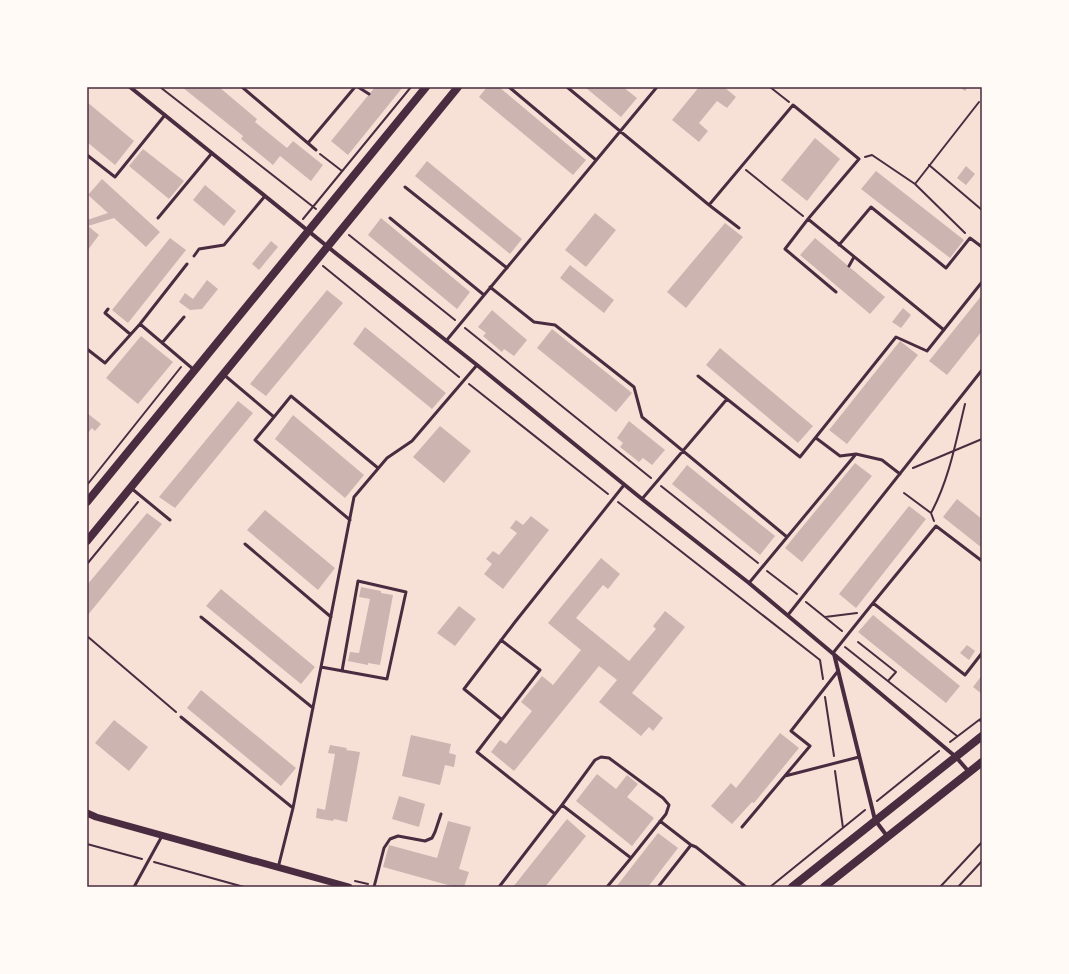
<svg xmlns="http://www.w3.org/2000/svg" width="1069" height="974" font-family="'Source Sans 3',sans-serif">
<rect width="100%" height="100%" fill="#f7e1d7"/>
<!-- building -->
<path fill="#ccb4b1" d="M182,87H219L257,119L255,122L287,148L293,141L323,165L311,181L280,156L273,165L241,139L243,136Z
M375,87H403L348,155L331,141Z
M487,87H499L586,160L573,175L479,97Z
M585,87H623L637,98L621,117Z
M699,87H724L736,97L727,108L717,101L699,123L708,131L699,142L672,120Z
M959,87H968L965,91Z
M87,102L134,141L115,165L87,142Z
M815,138L840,159L807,201L781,180Z
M143,149L184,181L169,199L129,166Z
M427,161L522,239L510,254L415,176Z
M966,166L975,174L966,185L957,178Z
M876,171L964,240L950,258L861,189Z
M102,179L160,232L146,247L114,218L88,226L99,235L87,251V220L108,213L88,195Z
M205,185L236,211L224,226L193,200Z
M595,213L616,230L586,267L565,250Z
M381,218L470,292L457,309L368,235Z
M725,223L743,237L686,308L667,292Z
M170,238L186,250L128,323L112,310Z
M815,238L885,297L870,314L800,255Z
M271,241L278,247L259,270L252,264Z
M570,265L614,300L604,313L560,278Z
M207,280L218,289L202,309L190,310L179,302L185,293L193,299Z
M327,290L343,303L266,396L250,384Z
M982,295V331L947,375L929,361Z
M903,308L911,315L901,328L892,322Z
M492,310L527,340L514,356L504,349L502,352L483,336L486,333L478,327Z
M365,327L446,393L432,409L353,344Z
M552,329L632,393L616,412L537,348Z
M141,336L173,362L138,404L106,378Z
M900,341L918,355L847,444L829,430Z
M720,348L813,426L798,443L706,365Z
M238,401L253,413L175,508L159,497Z
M87,413L101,424L95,431L92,428L87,434Z
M293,415L364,475L345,498L275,439Z
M629,421L665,450L652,465L643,458L639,462L620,447L623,443L617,438Z
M440,426L471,451L444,483L413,457Z
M855,463L872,476L802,562L785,548Z
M687,465L775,536L760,555L672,484Z
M957,499L982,519V548L943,517Z
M909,506L926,519L856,608L839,594Z
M265,510L335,568L318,590L247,530Z
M147,513L162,524L87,616V585Z
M531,516L549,530L503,589L484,574L492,564L486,559L493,551L499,555L517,533L510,528L516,520L523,525Z
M601,558L620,574L608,589L603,585L576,618L629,661L656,629L653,626L665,611L685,627L632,693L663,718L653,731L649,727L641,736L599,702L617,680L599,666L514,771L491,752L500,740L506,744L532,711L521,702L542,676L553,685L581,650L548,623Z
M361,587L381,591V593L393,595L380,665L368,663V665L348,661L350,652L359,653L370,599L359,597Z
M221,589L315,667L301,684L206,606Z
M459,606L476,619L455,646L437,633Z
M873,615L960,686L946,703L858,632Z
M967,645L975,651L969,660L960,653Z
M982,675V694L973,687Z
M201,690L296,768L281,786L187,708Z
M114,720L148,747L129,771L95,743Z
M780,733L799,748L754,803L752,802L732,824L711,806L731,783L736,788Z
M411,735L451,744L449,753L456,755L454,767L445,765L440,785L402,776Z
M330,745L347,748L346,750L360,752L347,822L334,819L333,821L316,818L317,808L325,810L335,754L328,753Z
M597,774L616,789L627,775L638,784L627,797L654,818L632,846L576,801Z
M399,796L425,804L419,827L392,819Z
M567,819L586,836L545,887H513Z
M448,821L471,827L459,869L469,872L464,887H455L383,867L389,845L437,858Z
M658,833L678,848L648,887H616Z"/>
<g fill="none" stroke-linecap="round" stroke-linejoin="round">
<!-- path -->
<path stroke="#4a2c40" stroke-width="2" d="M160,87L316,209
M770,87L789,102
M320,154L342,171
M865,157L872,155L915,184L965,233
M929,165L982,210
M746,170L803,216
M915,184L979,102
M303,219L411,87
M349,235L455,320
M323,266L459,377
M465,328L651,478
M469,384L608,494
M913,468L982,439
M87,485L181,367
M661,486L758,563
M904,493L931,513L934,521
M618,502L820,660L823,679
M931,513C949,480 956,441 965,404
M87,564L138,502
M767,571L797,594
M806,602L842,631
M825,617L857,613
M87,636L176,712
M858,642L896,672L888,681
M845,647L957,736
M825,697L834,756
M982,718L979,720L982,722
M950,742L979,720
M835,771L843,828
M877,801L939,751
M87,844L142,859
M154,862L244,887
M355,881L368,884
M770,887L865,810
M940,887L982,842
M958,887L982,861"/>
<!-- service -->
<path stroke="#4a2c40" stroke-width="3" d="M242,87L316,150
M358,87L369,94
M509,87L596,160
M567,87L709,205L793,105L859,159L808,219L944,330
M308,143L355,87
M87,155L115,177L165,115
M405,187L507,268
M709,205L739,228
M158,218L212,153
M390,218L484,295
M808,219L785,249L836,292
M839,245L871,207L946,268L970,238L982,247
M194,256L199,249L224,245L265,196
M849,266L854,257
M490,287L534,322L555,325L634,387L642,417L787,537
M108,309L105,313L130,334
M140,324L193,369
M446,341L657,87
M162,343L184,317
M87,349L105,363L140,324L187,264
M223,374L274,417L255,440L350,520
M698,376L727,399
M274,417L291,396L378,468
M816,438L840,456L856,454L882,460L900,474
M131,488L170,520
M642,499L727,399L800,457L896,337L927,351L982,282
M245,544L331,617
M749,583L856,454
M873,603L965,675L982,653
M788,615L982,370
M201,617L313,708
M833,653L873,603L936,526L982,561
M321,667L387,679L406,592L358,581L342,671
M181,717L293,808
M501,719L464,689L515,622L624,485
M785,776L859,757
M562,805L595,760L601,757L609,758L663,798L669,805L666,814L631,858
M555,814L562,805L631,858L607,887
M660,821L691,845L696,847L746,887
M742,827L810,746L791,731L838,671
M278,868L293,808L321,667L354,497L387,458L412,441L477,365
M134,887L162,836
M374,887L384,848L390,839L398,836L425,841L432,838L435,832L441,814
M499,887L555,814L477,752L540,670L501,640
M658,887L691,845"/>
<!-- minor -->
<path stroke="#4a2c40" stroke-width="4" d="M130,87L338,255L477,365L642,499L749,583L956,757L969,772
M834,654L875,820L887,836"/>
<!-- tertiary -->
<path stroke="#4a2c40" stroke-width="7" d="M87,813L96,817L349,887"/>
<!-- secondary -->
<path stroke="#4a2c40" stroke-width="8" d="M87,502L426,87
M87,541L458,87
M792,887L982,736
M824,887L982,762"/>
</g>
<!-- border -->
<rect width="1069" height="974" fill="none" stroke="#fffaf5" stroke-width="176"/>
<rect x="88" y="88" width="893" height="798" fill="none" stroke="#4a2c40" stroke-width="1.5"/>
</svg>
